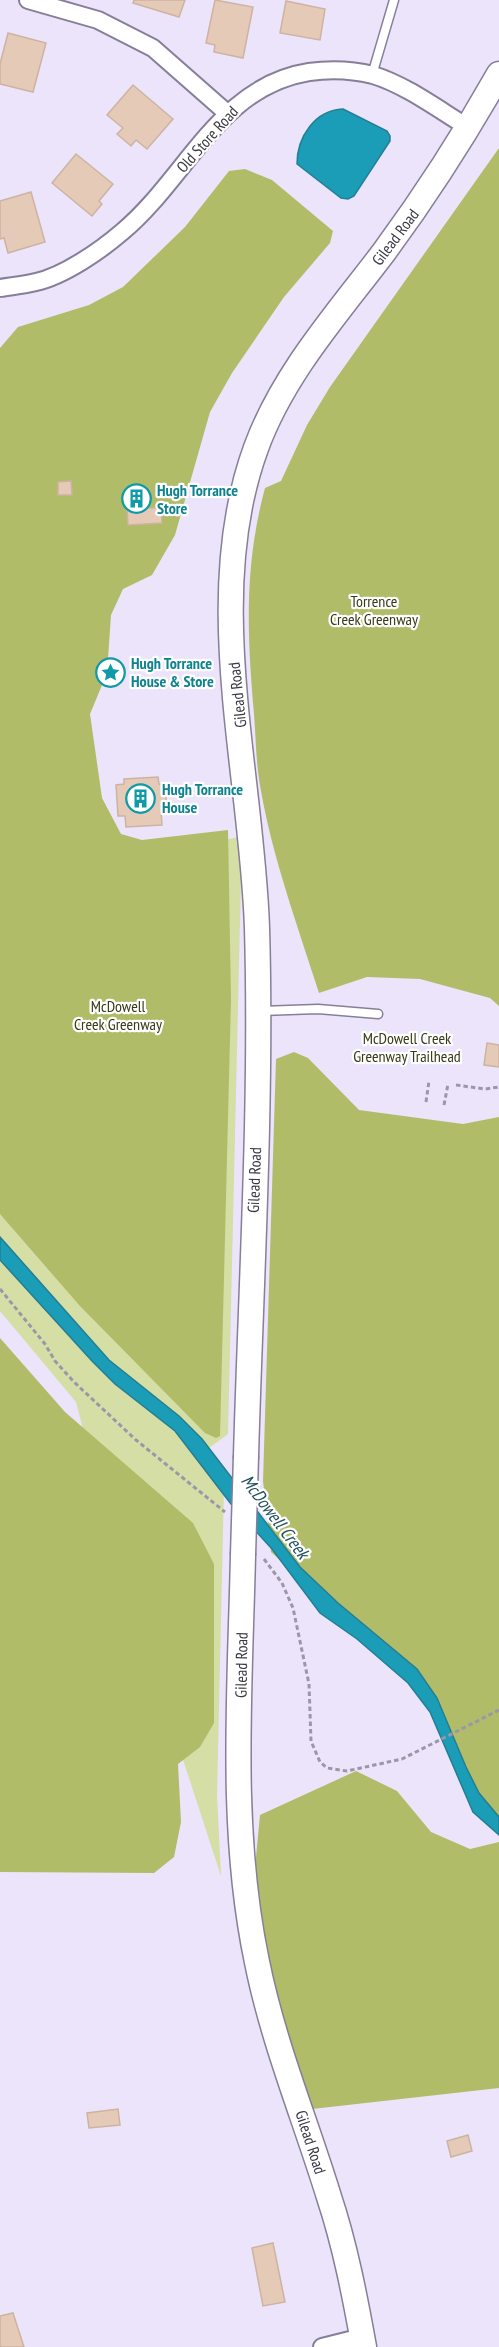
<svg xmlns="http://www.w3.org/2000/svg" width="499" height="2347" font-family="'PT Sans Narrow',sans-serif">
<rect width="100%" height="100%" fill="#ebe4fb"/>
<!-- green -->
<path fill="#d4dea5" d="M0,771L80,852L184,850L242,836L228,1434L209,1448L224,1485L217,1796L221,1876L114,1548L76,1402L0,1311Z"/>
<!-- forest -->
<path fill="#b0bc68" d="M499,148V1006L490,998L420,979L367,977L319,993C298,927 273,859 261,791C256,766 256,739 254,714C247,634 244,566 265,488L281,481L307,425L330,387Z
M245,169L272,180L333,231L330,243L284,297L232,373L210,412L175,535L152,575L123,589L111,615L107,673L90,714L102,798L121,834L142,840L228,830L231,999L220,1436L216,1438L205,1433L80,1306L0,1214V348L18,327L89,305L123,287L185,227L229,171Z
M294,1052L308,1058L359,1110L463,1124L499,1117V1830L473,1798L433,1699L271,1552L263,1481L276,1059Z
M0,1338L65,1412L193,1523L214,1564V1723L200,1747L178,1764L181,1822L174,1857L154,1873L0,1872Z
M356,1771L397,1791L431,1832L470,1849L499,1842V2088L312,2109L277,2003L254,1878L260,1815Z"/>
<!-- water -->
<path fill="#1b9cb7" stroke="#247e94" stroke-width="1.5" d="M343,109L387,131L390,136V141L354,196L348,199L341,198L297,164C297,137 315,110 343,109Z
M0,1237L109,1360L179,1416L202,1439L300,1567L338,1603L417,1669L437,1698L466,1767L479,1793L499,1817V1835L473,1812L430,1712L408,1683L357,1639L320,1613L272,1549L231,1504L175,1431L115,1384L92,1361L0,1260Z"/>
<!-- building -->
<path fill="#e5cab7" stroke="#cdb3a1" stroke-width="1.5" d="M134,0H185L179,17L133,3Z
M215,0L253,7L243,58L214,52L215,45L206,43Z
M286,1L325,9L320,40L280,33Z
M8,33L46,43L33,92L0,84V64Z
M133,85L173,119L147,149L136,140L131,146L117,134L123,128L107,115Z
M76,154L113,184L99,201L102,204L92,216L52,183Z
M31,192L45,242L8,253L4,238L0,239V201Z
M71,481L72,495H58V482Z
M146,488L147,508H161L162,523L128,525L126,490Z
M158,777L159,784L165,785L167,811H161L162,825L126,827L125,816H118L116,785L124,784V779Z
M487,1043L499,1045V1067L484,1065Z
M118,2109L120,2125L89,2128L87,2113Z
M468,2135L472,2151L451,2157L447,2141Z
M273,2243L285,2302L263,2306L252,2248Z
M13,2313L24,2347H0V2316Z"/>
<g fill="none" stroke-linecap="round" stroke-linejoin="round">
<defs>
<path id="service" d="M372,75L394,0
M261,1011L318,1009L378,1014"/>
<path id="minor" d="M28,0L98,20L153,48L227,113
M0,288C12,286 24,285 36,282C64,276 101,250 122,232C186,179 219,86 309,72C330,69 353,70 373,75C406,85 439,110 469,128
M322,2347L362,2337"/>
<path id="secondary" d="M246,1456C251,1280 262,1104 257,928C252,772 201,598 256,448C283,374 337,314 384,252C426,195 464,136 499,74
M243,1555C240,1691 229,1829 257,1962C273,2042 305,2119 329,2197C345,2245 355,2297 364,2347"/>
</defs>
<!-- service casing -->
<use href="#service" stroke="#877e98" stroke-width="11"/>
<!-- minor casing -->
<use href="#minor" stroke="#877e98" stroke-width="20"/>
<!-- secondary casing -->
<use href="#secondary" stroke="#877e98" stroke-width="27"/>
<!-- path -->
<path stroke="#9c97a8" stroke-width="3" stroke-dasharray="4.5 3" stroke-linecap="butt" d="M456,1085L485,1089L499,1087
M426,1102L429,1081
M444,1105L448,1084
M0,1289L45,1344L55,1361L74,1382L136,1440L225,1512
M264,1559L282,1583L293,1608L309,1684L311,1741L320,1762L327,1768L347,1771L402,1759L499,1710"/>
<!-- service -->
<use href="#service" stroke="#fff" stroke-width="8"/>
<!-- minor -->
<use href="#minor" stroke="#fff" stroke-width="16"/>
<!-- secondary -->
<use href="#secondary" stroke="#fff" stroke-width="24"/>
<defs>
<path id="secondary-bridge" d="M243,1555L246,1456"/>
</defs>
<!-- secondary-bridge casing -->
<use href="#secondary-bridge" stroke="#877e98" stroke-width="27" stroke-linecap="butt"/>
<!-- secondary-bridge -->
<use href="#secondary-bridge" stroke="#fff" stroke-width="24"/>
</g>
<!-- icons -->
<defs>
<symbol id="building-ring" viewBox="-11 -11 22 22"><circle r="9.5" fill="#fff" stroke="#0f9aa8" stroke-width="1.5"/><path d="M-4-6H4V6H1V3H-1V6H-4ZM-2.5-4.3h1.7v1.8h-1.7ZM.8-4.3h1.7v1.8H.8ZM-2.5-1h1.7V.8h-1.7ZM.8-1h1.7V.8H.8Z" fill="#0f9aa8"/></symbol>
<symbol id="sight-ring" viewBox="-11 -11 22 22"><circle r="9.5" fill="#fff" stroke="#0f9aa8" stroke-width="1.5"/><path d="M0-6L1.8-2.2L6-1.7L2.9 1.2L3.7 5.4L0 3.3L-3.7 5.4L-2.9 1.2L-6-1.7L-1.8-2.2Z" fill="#0f9aa8"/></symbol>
</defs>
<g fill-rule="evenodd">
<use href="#building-ring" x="120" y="482" width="33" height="33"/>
<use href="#sight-ring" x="94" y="656" width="33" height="33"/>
<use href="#building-ring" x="124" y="782" width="33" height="33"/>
</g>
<g text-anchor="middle" stroke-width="4.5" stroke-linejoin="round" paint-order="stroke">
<!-- street labels -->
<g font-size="16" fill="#3a3742" stroke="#fff">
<text transform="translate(207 139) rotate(-48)" y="6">Old Store Road</text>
<text transform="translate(395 237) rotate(-53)" y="6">Gilead Road</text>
<text transform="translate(237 695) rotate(-96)" y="6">Gilead Road</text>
<text transform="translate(254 1180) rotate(-88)" y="6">Gilead Road</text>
<text transform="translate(241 1665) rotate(-89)" y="6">Gilead Road</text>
<text transform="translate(311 2142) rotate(72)" y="6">Gilead Road</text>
</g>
<!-- culture labels -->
<g font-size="16" font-weight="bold" fill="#0d838f" stroke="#fff" text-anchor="start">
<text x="157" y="496">Hugh Torrance<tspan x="157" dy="18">Store</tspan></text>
<text x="131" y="669">Hugh Torrance<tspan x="131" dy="18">House &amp; Store</tspan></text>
<text x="162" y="795">Hugh Torrance<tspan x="162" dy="18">House</tspan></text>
</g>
<!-- park labels -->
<g font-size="16" fill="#363a17" stroke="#fff">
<text x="374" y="607">Torrence<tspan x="374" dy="18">Creek Greenway</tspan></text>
<text x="118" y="1012">McDowell<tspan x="118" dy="18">Creek Greenway</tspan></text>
<text x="407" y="1044">McDowell Creek<tspan x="407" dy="18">Greenway Trailhead</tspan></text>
</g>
<!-- water labels -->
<g font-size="18" font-style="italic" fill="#20505c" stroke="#fff">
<text transform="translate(275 1517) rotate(53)" y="6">McDowell Creek</text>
</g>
</g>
</svg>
